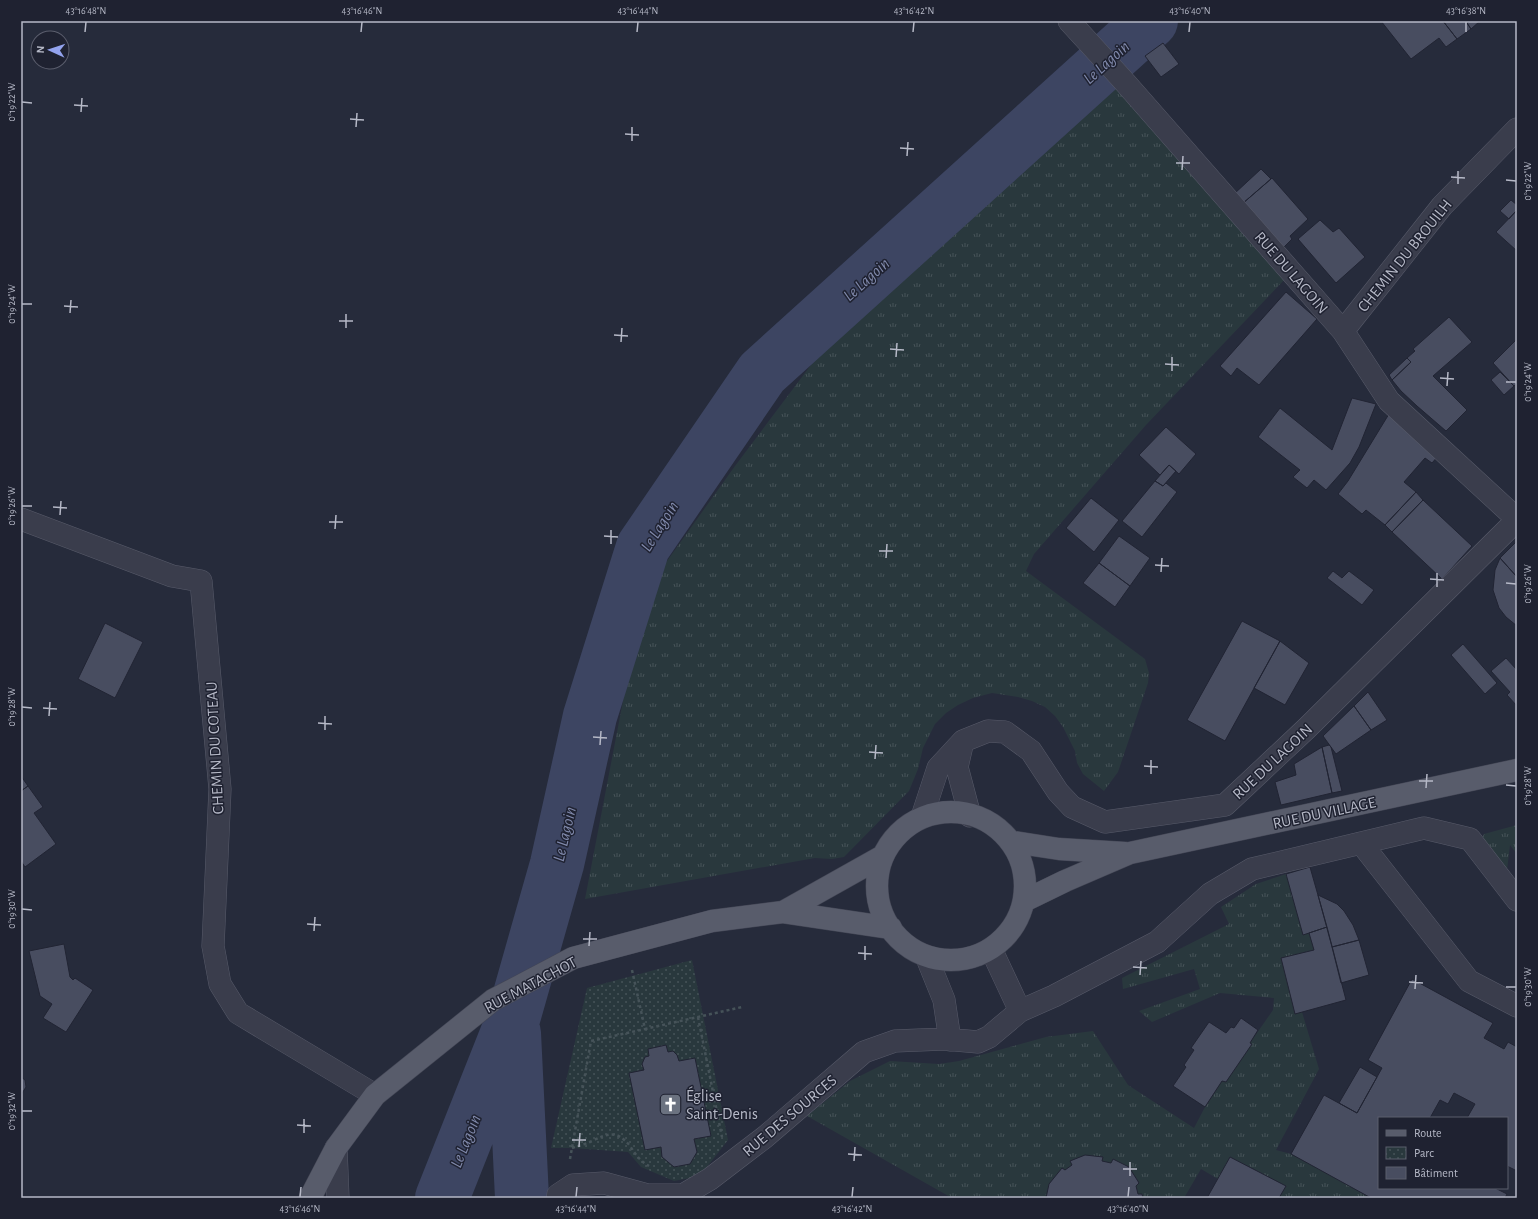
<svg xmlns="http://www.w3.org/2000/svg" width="1538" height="1219" font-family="'Alegreya Sans',sans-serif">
<defs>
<pattern id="grass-tufts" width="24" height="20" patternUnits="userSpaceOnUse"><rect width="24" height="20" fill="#29383d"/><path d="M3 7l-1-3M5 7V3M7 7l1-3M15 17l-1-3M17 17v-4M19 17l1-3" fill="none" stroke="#465358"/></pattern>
<pattern id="park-dots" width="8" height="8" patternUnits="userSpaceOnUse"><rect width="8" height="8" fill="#29383d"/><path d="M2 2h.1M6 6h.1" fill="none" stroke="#465358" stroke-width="1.8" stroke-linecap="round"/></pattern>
</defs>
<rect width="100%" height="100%" fill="#262b3b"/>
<!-- grass -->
<path fill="url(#grass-tufts)" d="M1111,80L1286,278L1146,425L1034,554L1026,571L1145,659L1149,673L1148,683L1118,772L1104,791L1083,774L1077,763L1075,751L1063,727L1055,716L1045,707L1032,701L1018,697L992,693L973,698L958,705L946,713L935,724L923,748L918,769L909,791L844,857L832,859L815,858L585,899L632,654L662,568L735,466L817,357L891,285L960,225Z
M1517,825V854L1510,845L1507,870L1481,841L1484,834Z
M1286,874L1309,932L1314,950L1282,959L1295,1014L1302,1012L1319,1069L1276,1150L1291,1154L1373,1198H1279L1286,1186L1230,1157L1218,1179L1201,1169L1184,1198H1143L1142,1194H1138L1136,1186L1139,1182L1129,1167L1114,1160L1111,1163L1102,1161L1103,1157L1085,1155L1070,1161L1072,1165L1065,1170L1062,1168L1049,1184L1046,1198H952L807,1116L850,1081L890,1061L939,1064L959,1061L1046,1037L1093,1031L1128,1085L1194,1128L1205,1107L1222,1081L1226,1082L1251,1045L1250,1043L1273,1010L1274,998L1220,993L1152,1022L1139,1011L1200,989L1194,969L1123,989L1122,978L1229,924L1221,907L1256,884Z"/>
<!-- park -->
<path fill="url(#park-dots)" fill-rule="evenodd" d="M692,960L728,1140L700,1176L674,1181L641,1167L628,1152L572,1148H551L587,988ZM666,1045L668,1052L673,1051L677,1055L679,1061L695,1059L711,1136L694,1139L674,1167L662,1157L661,1147L645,1150L629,1073L644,1069L642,1064L645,1057L649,1056L648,1049Z"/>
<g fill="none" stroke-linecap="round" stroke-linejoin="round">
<!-- river -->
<path stroke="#3d4562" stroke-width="54" d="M514,1033L522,1198
M442,1198L513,1019L557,864L590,716L643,547L762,373L1151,21"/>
</g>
<!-- building -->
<path fill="#484d60" stroke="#212433" d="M1381,21H1443L1457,39L1446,47L1439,38L1411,59Z
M1443,21H1470L1467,23L1471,29L1457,39Z
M1470,21H1480L1471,29L1467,23Z
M1163,43L1179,64L1161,77L1145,56Z
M1261,169L1271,179L1242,204L1234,194Z
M1272,178L1308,219L1290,236L1292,239L1282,249L1242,204Z
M1511,200L1517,205V210L1509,219L1500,211Z
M1517,210V251L1496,232Z
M1320,220L1333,232L1339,228L1365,257L1336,283L1298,239Z
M1286,292L1317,319L1259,385L1237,368L1231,376L1220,366Z
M1449,317L1472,342L1433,376L1467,410L1446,431L1417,406L1401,391L1392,380L1411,362L1407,358L1415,351L1413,349Z
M1517,339V383L1514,386L1493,363Z
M1407,358L1411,362L1392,380L1389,375Z
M1500,372L1514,386L1504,395L1491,380Z
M1352,398L1376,404L1359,447L1350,463L1326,490L1314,480L1307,488L1293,477L1300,470L1258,437L1280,408L1332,450Z
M1392,409L1439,455L1432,463L1425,458L1404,482L1416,492L1385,525L1366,510L1362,514L1338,494L1348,481Z
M1166,427L1196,454L1179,474L1169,465L1160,475L1139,455Z
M1169,465L1176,471L1163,486L1155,481Z
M1155,481L1163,486L1166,483L1177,492L1142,537L1122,521Z
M1416,492L1423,500L1392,532L1385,525Z
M1091,498L1119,520L1094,552L1066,528Z
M1423,500L1472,546L1442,579L1392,532Z
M1119,536L1150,558L1130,586L1099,563Z
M1517,541V577L1500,558Z
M1500,558L1517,577V626L1506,617L1499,608L1493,590L1495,570Z
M1099,563L1130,586L1115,607L1083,583Z
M1333,571L1342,578L1349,571L1374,590L1362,605L1327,578Z
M1242,621L1280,641L1225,741L1187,720Z
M105,623L143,642L115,698L78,679Z
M1280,641L1309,663L1285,705L1254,688Z
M1463,644L1497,683L1485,694L1451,655Z
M1506,658L1517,670V706L1507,695L1510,692L1491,671Z
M1368,692L1387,720L1371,730L1354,706Z
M1354,706L1371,730L1336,754L1323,736Z
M1329,745L1331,747L1342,791L1332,793L1322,747Z
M1322,747L1332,793L1281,805L1275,782L1296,775L1294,764Z
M21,776L28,786L21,791Z
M28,786L43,807L34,813L56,844L25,867L21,861V791Z
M1310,867L1327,927L1303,935L1286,874Z
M1318,895L1337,904L1344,911L1353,925L1359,940L1332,947Z
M1327,927L1346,1000L1295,1014L1281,958L1314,950L1309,933Z
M1359,940L1369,975L1341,983L1332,947Z
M64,944L70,977L73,980L75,978L93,990L66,1032L43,1018L52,1004L40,996L29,951Z
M1412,979L1493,1023L1484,1038L1504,1049L1508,1042L1517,1047V1171L1507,1166V1118H1467L1475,1104L1454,1093L1448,1104L1440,1100L1430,1118H1379V1188H1495L1507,1194L1505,1198H1371L1291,1154L1324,1095L1357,1113L1382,1068L1368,1060Z
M1241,1018L1258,1030L1250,1043L1252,1044L1226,1082L1222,1081L1205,1107L1173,1086L1186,1067L1184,1065L1194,1050L1191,1048L1209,1022L1226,1033L1231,1027L1234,1028Z
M666,1045L668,1052L673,1051L677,1055L679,1061L695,1058L711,1136L694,1139L697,1152L690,1164L674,1167L662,1157L661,1147L645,1150L629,1073L644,1070L642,1064L645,1057L649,1056L648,1049Z
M1360,1067L1377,1077L1357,1113L1339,1103Z
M21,1077L25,1080L26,1087L21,1095Z
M1085,1155L1103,1157L1102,1161L1111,1163L1113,1159L1129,1167L1139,1183L1136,1186L1138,1194H1142L1143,1198H1046L1049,1184L1062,1168L1065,1170L1072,1165L1070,1161Z
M1230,1157L1286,1186L1279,1198H1207Z"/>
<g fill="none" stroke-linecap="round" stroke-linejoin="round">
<defs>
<path id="minor" d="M1069,21L1122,79L1343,331L1389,401L1517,519
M1343,331L1442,206L1517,129
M21,519L172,576L201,581L220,789L213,946L220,984L238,1013L375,1095
M963,741L957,767L970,816
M922,817L938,768L963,741L988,731L1005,732L1031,751L1058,792L1072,807L1105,822L1225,805L1307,728L1517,520
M1361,843L1469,981L1517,1006
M991,949L1020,1011
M927,958L944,1000L950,1040
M336,1148L338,1198
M558,1198V1195L573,1185L604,1183L648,1195H683L710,1179L765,1137L864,1052L895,1041L944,1039L978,1042L989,1037L1020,1011L1054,996L1157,942L1210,894L1252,869L1424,828L1470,839L1517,900"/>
<path id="major" d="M877 886a74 74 0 1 1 148 0a74 74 0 1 1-148 0Z
M1013,842L1059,849L1125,853
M1026,900L1065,881L1130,853L1517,770
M783,912L881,857
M310,1198L336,1148L375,1095L493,1000L573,958L712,921L783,912L891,928"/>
</defs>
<!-- minor casing -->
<use href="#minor" stroke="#585b6a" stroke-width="23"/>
<!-- major casing -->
<use href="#major" stroke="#434655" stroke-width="23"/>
<!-- path -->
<path stroke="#465359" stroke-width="2.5" stroke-dasharray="3 3" stroke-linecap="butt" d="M632,970L645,1029L742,1007
M698,1017L722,1137
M572,1148C579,1146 586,1144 592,1141C609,1133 617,1130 630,1146C636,1155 640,1161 649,1166
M570,1159L591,1041L645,1029"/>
<!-- minor -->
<use href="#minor" stroke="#3a3d4c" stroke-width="22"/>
<!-- major -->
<use href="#major" stroke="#585c6b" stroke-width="22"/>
</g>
<!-- ticks -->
<path fill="none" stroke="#b6b9c7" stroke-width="1.5" d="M85,32L86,22M361,32L362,22M637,32L638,22M913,32L914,22M1189,32L1190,22M1466,32V22M22,102L32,103M74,105L88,106M81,112L82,98M350,119L364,120M356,127L357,113M625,134L639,135M632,141V127M900,148L914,149M907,156L908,142M1176,163H1190M1182,170L1183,156M1451,177L1465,178M1506,180L1516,181M1458,184V171M22,304H32M64,306L78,307M70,313L71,300M339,321H353M346,328V314M614,335L628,336M621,342L622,328M890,349L904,350M896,357L897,343M1165,364L1179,365M1172,371V357M1440,378L1454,379M1506,382H1516M1447,386L1448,372M22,506H32M53,507L67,508M60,515L61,501M329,522H343M335,529L336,515M604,536L618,537M611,544V530M879,551H893M886,558L887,544M1155,565L1169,566M1161,572L1162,558M1430,579L1444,580M1506,583L1516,584M1437,587V573M22,707L32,708M43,708L57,709M49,716L50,702M318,723L332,724M325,730V716M593,737L607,738M600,745L601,731M869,752L883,753M875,759L876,745M1144,766L1158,767M1151,774V760M1419,781H1433M1506,785L1516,786M1426,788L1427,774M22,909L32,910M307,924L321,925M314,931L315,917M583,939H597M589,946L590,932M858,953L872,954M865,960V946M1133,967L1147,968M1140,975L1141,961M1409,982L1423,983M1506,987H1516M1415,989L1416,975M22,1111H32M297,1125L311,1126M304,1133V1119M572,1140H586M579,1147L580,1133M848,1154L862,1155M854,1161L855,1147M1123,1169H1137M1130,1176V1162M300,1197L301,1187M576,1197L577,1187M852,1197L853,1187M1128,1197L1129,1187"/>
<!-- icons -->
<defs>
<symbol id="church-square" viewBox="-11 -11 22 22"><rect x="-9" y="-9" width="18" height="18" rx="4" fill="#6b7280" stroke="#1f2231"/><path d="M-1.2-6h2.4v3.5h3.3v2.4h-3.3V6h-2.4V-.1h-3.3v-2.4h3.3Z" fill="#fff"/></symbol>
</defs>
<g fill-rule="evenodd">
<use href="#church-square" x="658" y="1092" width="25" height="25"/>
</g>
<g text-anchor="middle" stroke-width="3" stroke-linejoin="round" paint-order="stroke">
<!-- street labels -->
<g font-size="16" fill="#b6b9c7" stroke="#1f2231">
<text transform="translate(1404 255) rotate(-51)" y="6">CHEMIN DU BROUILH</text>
<text transform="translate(1292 272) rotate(49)" y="6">RUE DU LAGOIN</text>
<text transform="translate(214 748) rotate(-93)" y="6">CHEMIN DU COTEAU</text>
<text transform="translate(1272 761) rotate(-43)" y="6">RUE DU LAGOIN</text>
<text transform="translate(1324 812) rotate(-12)" y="6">RUE DU VILLAGE</text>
<text transform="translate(530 984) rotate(-28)" y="6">RUE MATACHOT</text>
<text transform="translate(789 1115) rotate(-40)" y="6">RUE DES SOURCES</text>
</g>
<!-- poi labels -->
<g font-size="16" fill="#b6b9c7" stroke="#1f2231" text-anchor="start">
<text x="686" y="1101">Église<tspan x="686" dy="18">Saint-Denis</tspan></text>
</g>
<!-- water labels -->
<g font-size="17" font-style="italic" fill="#8089ab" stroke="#1f2231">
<text transform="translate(1106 62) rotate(-42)" y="6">Le Lagoin</text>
<text transform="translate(866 279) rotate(-42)" y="6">Le Lagoin</text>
<text transform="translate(659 526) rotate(-58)" y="6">Le Lagoin</text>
<text transform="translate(564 834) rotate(-77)" y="6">Le Lagoin</text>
<text transform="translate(465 1141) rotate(-68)" y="6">Le Lagoin</text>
</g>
</g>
<!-- border -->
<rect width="1538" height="1219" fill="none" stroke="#1f2231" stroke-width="44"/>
<!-- legend -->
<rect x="1378" y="1117" width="130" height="72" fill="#1f2231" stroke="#5b5e6d"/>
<rect x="1386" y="1130" width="20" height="6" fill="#585c6b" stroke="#5b5e6d"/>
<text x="1414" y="1137" font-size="12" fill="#b6b9c7">Route</text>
<rect x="1386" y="1147" width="20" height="12" fill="url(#park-dots)" stroke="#5b5e6d"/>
<text x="1414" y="1157" font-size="12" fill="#b6b9c7">Parc</text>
<rect x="1386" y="1167" width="20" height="12" fill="#484d60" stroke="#5b5e6d"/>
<text x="1414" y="1177" font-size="12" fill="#b6b9c7">Bâtiment</text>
<!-- north arrow -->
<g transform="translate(50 50) rotate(273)"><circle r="19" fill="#1f2231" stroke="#5b5e6d"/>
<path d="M0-3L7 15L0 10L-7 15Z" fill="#93a3ee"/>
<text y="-6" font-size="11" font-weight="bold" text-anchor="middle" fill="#b6b9c7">N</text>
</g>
<rect x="22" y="22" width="1494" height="1175" fill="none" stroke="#b6b9c7" stroke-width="1.5"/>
<g font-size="10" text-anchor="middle" fill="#b6b9c7">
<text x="86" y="14">43°16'48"N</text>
<text x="362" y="14">43°16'46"N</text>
<text x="638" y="14">43°16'44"N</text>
<text x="914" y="14">43°16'42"N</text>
<text x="1190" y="14">43°16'40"N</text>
<text x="1466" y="14">43°16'38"N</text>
<text transform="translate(11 102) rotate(-90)" y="4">0°19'22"W</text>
<text transform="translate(1527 181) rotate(-90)" y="4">0°19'22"W</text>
<text transform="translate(11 304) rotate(-90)" y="4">0°19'24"W</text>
<text transform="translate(1527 382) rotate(-90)" y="4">0°19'24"W</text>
<text transform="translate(11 506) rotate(-90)" y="4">0°19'26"W</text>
<text transform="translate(1527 584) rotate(-90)" y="4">0°19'26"W</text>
<text transform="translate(11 707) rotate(-90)" y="4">0°19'28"W</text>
<text transform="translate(1527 786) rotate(-90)" y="4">0°19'28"W</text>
<text transform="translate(11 909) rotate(-90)" y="4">0°19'30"W</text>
<text transform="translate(1527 987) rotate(-90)" y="4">0°19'30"W</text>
<text transform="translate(11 1111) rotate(-90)" y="4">0°19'32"W</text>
<text x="300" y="1212">43°16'46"N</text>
<text x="576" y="1212">43°16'44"N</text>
<text x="852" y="1212">43°16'42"N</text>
<text x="1128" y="1212">43°16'40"N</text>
</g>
</svg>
